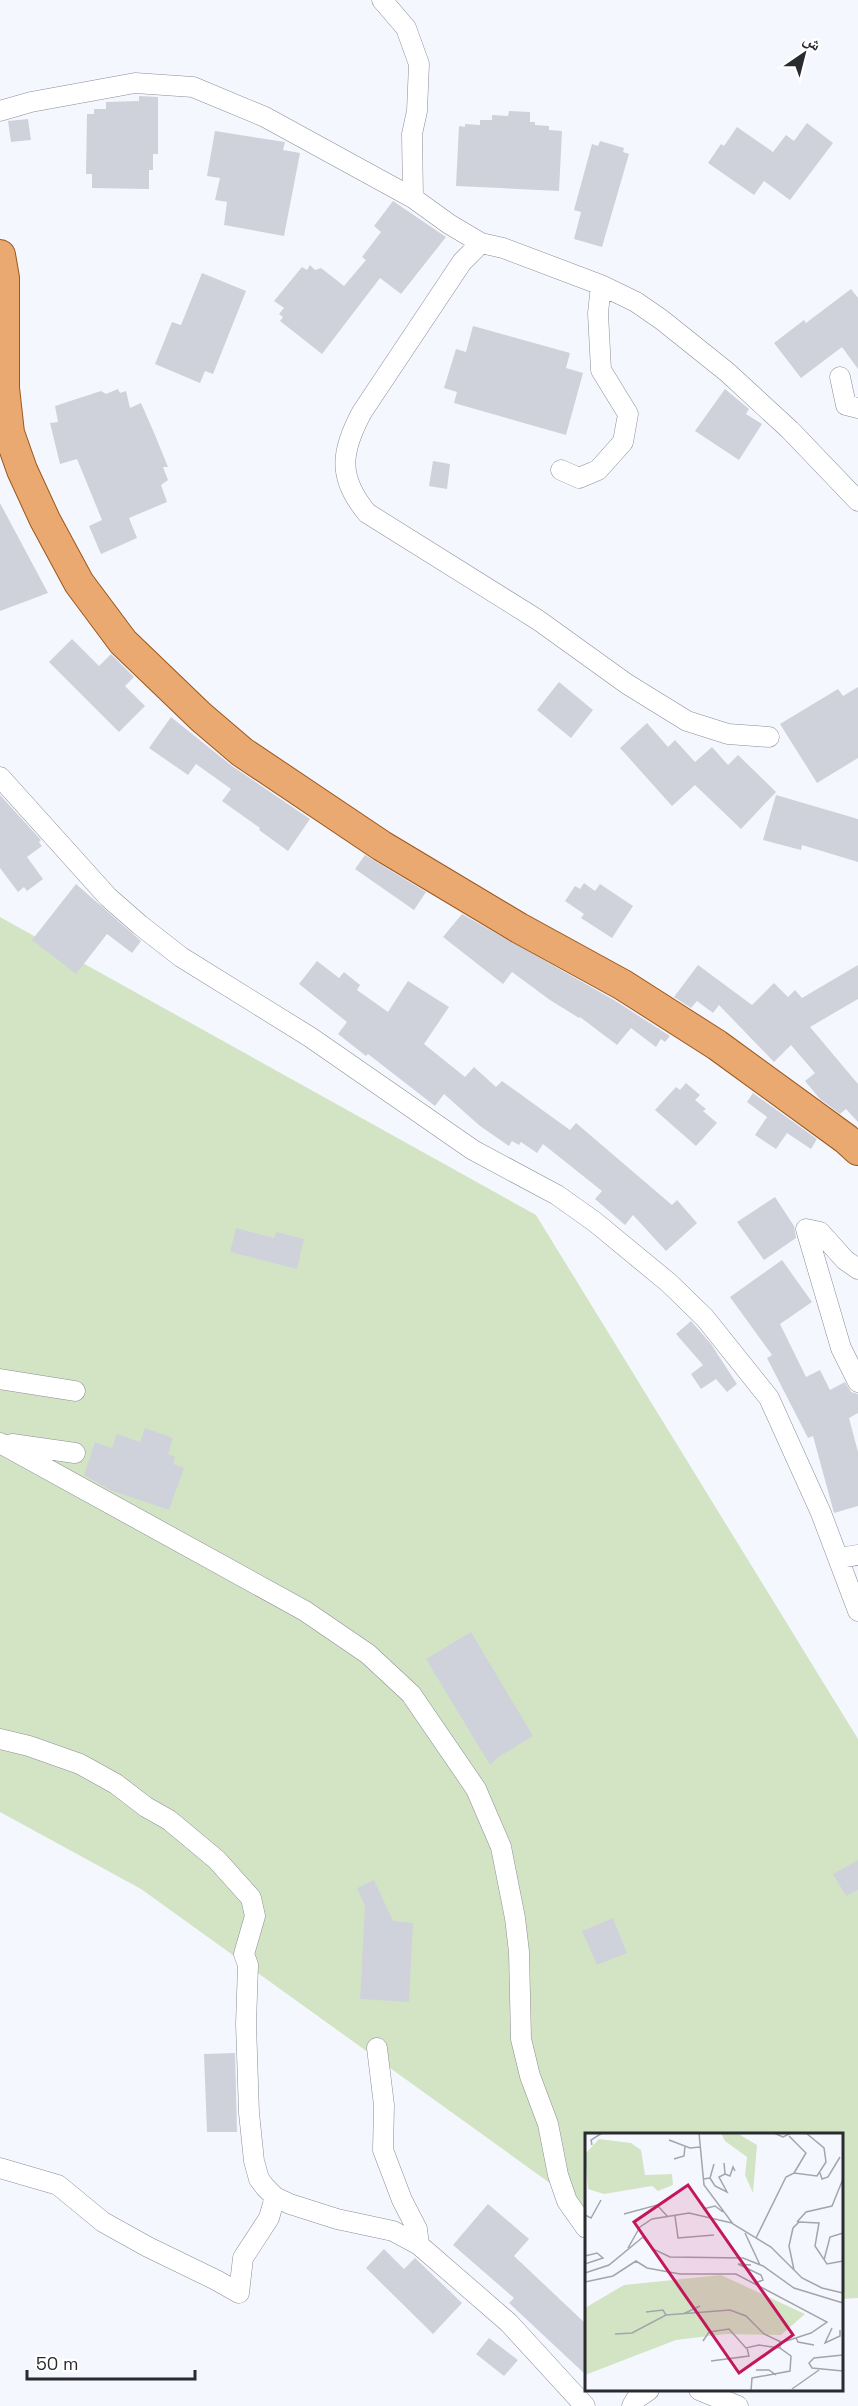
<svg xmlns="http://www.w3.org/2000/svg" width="858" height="2406" font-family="'Space Grotesk','Noto Naskh Arabic',sans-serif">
<rect width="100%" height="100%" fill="#f5f7ff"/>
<!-- green -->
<path fill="#d3e4c5" d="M0,917L536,1215L858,1739V2298L842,2299V2134H586V2209L141,1889L0,1812Z"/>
<!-- building -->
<path fill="#cfd2db" d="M139,96L158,97V154H153V170H149V189L92,188V174H86L87,114H94V109H106V102L139,101Z
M509,111L530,112V122H535V125L549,126V130L562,131L559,191L456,186L459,126L465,127V124L480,125V120H492V115L508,116Z
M28,119L31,140L11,142L8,121Z
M807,123L833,143L790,200L764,181L754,195L708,163L721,144L724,146L737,127L773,152L786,135L794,141Z
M215,131L285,142L283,150L300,153L284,236L224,225L227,202L215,200L220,178L207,176Z
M600,141L624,148L623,152L629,154L602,247L574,239L581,212L574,210L592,144L598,146Z
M393,201L446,237L401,294L380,278L322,354L280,321L283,317L279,314L284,308L274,301L302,267L307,270L310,265L315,270L321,268L344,286L366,260L362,257L381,232L374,226Z
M202,273L246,291L213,374L205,371L200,383L155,364L172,322L181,325Z
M851,289L858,298V369L842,347L801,378L774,343L804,320L806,323Z
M473,326L570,353L566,368L583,373L566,435L454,403L457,392L444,388L456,349L466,352Z
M118,389L120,393L126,391L130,408L141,403L155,435L168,467H163L168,480L161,485L167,502L129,518L137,538L101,554L89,526L102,520L77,459L60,464L50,423L58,422L55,406L101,391L106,394Z
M725,389L749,409L746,414L762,424L739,460L695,431Z
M433,461L450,464L447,489L429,486Z
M0,503L48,593L0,611Z
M72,639L99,666L111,654L134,677L125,686L145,706L119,732L49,662Z
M559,682L593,710L571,738L537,710Z
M858,687V758L817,783L780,724L838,689L843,696Z
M171,717L232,766L310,819L288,851L259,830L260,828L222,801L231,789L196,764L188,775L149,748Z
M647,723L668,747L675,740L695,762L712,747L728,765L738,755L776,792L741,829L695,785L672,806L620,748Z
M0,795L41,840L39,842L42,846L27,857L43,879L27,891L24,887L18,892L0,868Z
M776,795L858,819V862L802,845L801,850L763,840Z
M365,855L426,892L414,910L355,869Z
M584,883L595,891L600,884L633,906L612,938L581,918L584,914L565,901L575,886L580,889Z
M76,884L141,941L132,953L107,934L76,974L32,940Z
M462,914L614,1000L670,1036L665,1042L661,1039L656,1047L631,1028L617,1045L580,1017L579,1018L550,1000L512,972L503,984L443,937Z
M317,961L339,978L344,972L360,985L357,990L388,1012L408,981L449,1007L424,1044L465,1077L474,1067L496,1087L502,1081L570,1130L576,1123L672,1205L677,1200L697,1223L666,1251L633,1215L625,1225L595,1199L602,1191L543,1144L537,1153L521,1142L519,1145L512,1141L509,1146L480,1126L444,1094L435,1106L368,1054L366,1056L338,1034L347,1022L299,984Z
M698,965L752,1005L774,983L788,997L795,990L802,998L858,965V999L810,1027L858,1084V1122L846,1109L840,1114L820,1099L805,1081L815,1073L791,1045L774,1062L719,1005L713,1013L697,1001L691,1008L674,997Z
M686,1083L700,1095L695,1100L706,1109L703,1111L717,1123L696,1146L655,1110L676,1087L680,1090Z
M753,1093L817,1139L811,1149L787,1133L776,1149L755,1135L767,1117L747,1102Z
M775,1197L794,1226L796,1238L764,1260L737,1222Z
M236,1228L274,1238L276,1232L304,1239L297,1269L230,1252Z
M782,1260L812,1302L780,1324L806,1377L820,1370L830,1390L845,1382L851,1392L858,1394V1413L849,1418L858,1452V1506L834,1513L813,1436L808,1438L767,1358L772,1355L730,1297Z
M691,1321L711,1344L737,1384L727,1392L716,1379L701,1389L691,1374L703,1365L676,1334Z
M145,1428L173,1438L168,1454L175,1457L173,1464L184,1468L169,1510L112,1491L84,1475L95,1442L112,1448L117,1434L140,1442Z
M471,1632L533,1736L497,1758L490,1765L426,1659Z
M858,1860V1890L846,1896L833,1874Z
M374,1880L393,1921L413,1923L409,2002L360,1999L365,1906L357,1888Z
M613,1918L627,1953L597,1965L582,1931Z
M235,2053L237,2132H207L204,2054Z
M488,2204L529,2239L514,2256L586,2324V2375L509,2303L514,2298L453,2245Z
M384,2249L404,2269L415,2258L462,2303L433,2334L366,2268Z
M489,2338L518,2360L504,2376L476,2354Z"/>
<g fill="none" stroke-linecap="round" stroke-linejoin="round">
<defs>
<path id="minor" d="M382,0L406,28L419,64L417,111L412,134L413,198
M0,111L31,102L135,83L193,87L265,117L413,198L449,224L481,243L503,248L601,285L636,302L662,320L727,372L790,430L858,501
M481,243L462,262L362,412C341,451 337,477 367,513L538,620L627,684L687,721L728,734L769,737
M840,377L846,405L858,408
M561,470L579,478L598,470L623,442L628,414L601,370L598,313L601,285
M0,777L108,897L140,925L181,957L310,1037L473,1150L557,1195L595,1222L669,1283L705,1318L769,1398L821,1513L858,1611
M858,1269L845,1260L820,1232L806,1229L841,1348L858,1382
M0,1379L75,1391
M0,1443L305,1611L368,1654L411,1694L476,1789L501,1847L515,1918L519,1952L521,2039L530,2076L548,2124L558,2175L567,2201L586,2228
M12,1444L75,1453
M839,1558L858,1555
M0,1739L29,1746L80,1764L116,1784L146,1807L169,1820L217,1860L251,1898L255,1916L244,1954L248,1965L246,2024L249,2113L254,2161L259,2179L265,2187L275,2197L290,2204L337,2219L393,2231L419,2245L509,2323L585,2406
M377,2048L384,2105L383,2150L402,2200L417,2229L419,2245
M0,2168L58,2185L103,2222L148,2247L216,2280L239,2293L243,2258L269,2218L275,2197
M699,2390L738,2406
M632,2406L636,2399L649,2390"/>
<path id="primary" d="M0,255L4,278V388L9,433L22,470L45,520L79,583L123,642L201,717L242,752L382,846L519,928L623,985L717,1045L846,1139L858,1150"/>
</defs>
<!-- minor casing -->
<use href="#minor" stroke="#8b8d96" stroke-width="21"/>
<!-- primary casing -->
<use href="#primary" stroke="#9d571a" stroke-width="32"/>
<!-- minor -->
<use href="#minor" stroke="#fff" stroke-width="20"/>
<!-- primary -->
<use href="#primary" stroke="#e9a970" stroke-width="30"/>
</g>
<!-- overview -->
<g transform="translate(585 2133)">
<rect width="258" height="258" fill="#f5f7ff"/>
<path d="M136,0H152L172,12L168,60L160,42L162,24L140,8ZM14,6L46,10L56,17L60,42L87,41L88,52L73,58L67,53L19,61L3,56L0,21ZM136,142L220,181L196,202L141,201L91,207L0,242V175L39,152Z" fill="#d3e4c5"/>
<path fill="none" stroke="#a4a5ab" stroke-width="1.5" d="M114,0L119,52L148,91L186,114L217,145L237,155L258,160M189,0L198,4L206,0M204,3L221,20L209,40M84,7L105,15L115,14M7,12L6,7L17,0M89,26L99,23L100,13M235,40L237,46L243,44L255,24M140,41L145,43L148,34L150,38M125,45L130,53L142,59L134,44L140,41L139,30M118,46L125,45L129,31M118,76L130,73L138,79M39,81L72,72L83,84M0,82L6,85L16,67M90,83L93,105L129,102M212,89L221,79L247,73L258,46M160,100L175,132M171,105L201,44L209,40L232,43L241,29L239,15L221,0M43,115L55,94L67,86L104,80L147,90M0,123L12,120L18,125L0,131M239,127L245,104L258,100M166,132L153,131L176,142L178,147L170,150M209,137L204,113L208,95L214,89L234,90L230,113L242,131L258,128M0,140L24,132L58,104L68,116L85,124L158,125L178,133L209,155L258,170M0,149L28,143L51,128L62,135L95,141H151L242,189L226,200L195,210V215L206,223L205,238L167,245L166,258M61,179L78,177L81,182M98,181L115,173M247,195L240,210L255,203V197M30,201L47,200L81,182L145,177L161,183L179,201L196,209M211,205L213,209L229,212M118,208L124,199L144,196L161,215L174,212L195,215M258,222L229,225L224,230L227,235L258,238M126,228L164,223L162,215M171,237H184L191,242M207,256L234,237"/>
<path fill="#c2185b" fill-opacity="0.15" stroke="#c2185b" stroke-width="3" d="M103,52L208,202L154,240L49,89Z"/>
<rect width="258" height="258" fill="none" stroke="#2a2b2e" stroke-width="3"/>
</g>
<!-- north arrow -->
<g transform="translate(804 54) rotate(35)" stroke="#ffffff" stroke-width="4.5" paint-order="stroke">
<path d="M0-4.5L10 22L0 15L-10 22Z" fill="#2a2b2e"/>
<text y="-9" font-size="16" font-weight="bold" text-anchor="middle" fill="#2a2b2e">ش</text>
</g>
<!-- scale -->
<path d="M27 2370v9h168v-9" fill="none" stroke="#2a2b2e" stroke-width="3"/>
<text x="36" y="2370" font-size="18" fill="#2a2b2e" stroke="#ffffff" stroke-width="4.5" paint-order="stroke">50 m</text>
</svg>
